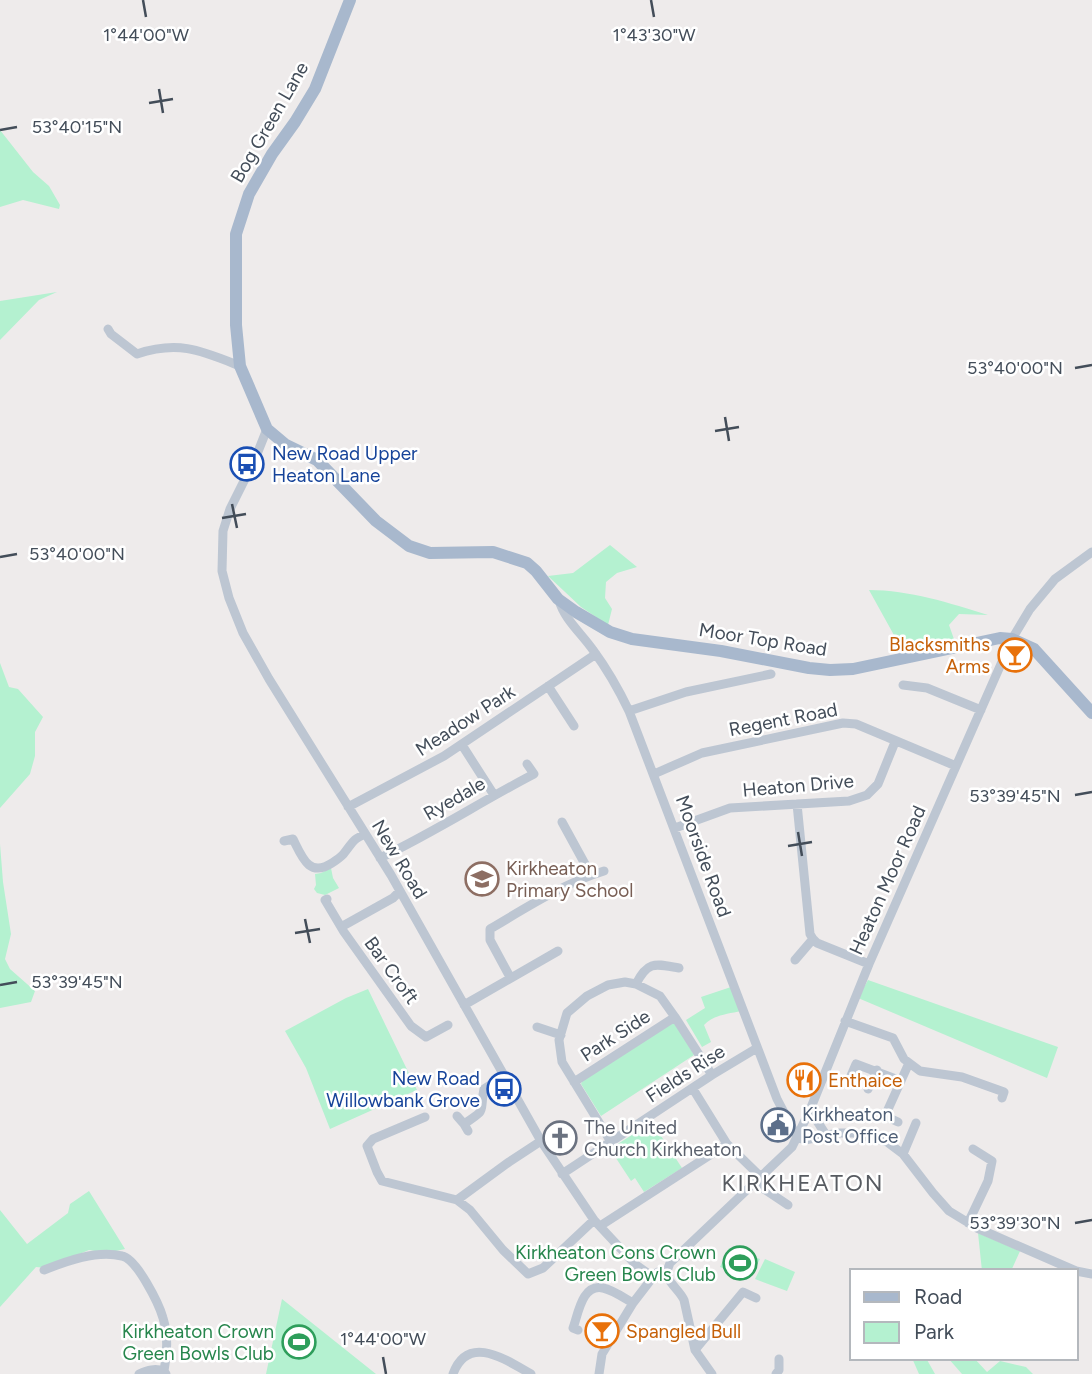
<svg xmlns="http://www.w3.org/2000/svg" width="1092" height="1374" font-family="Figtree,sans-serif">
<rect width="100%" height="100%" fill="#eeebeb"/>
<!-- green -->
<path fill="#b4f1d0" d="M0,130L33,172L49,186L60,205L59,209L23,200L0,207Z
M57,292L39,300L0,340V301Z
M610,545L637,567L617,573L606,582L605,598L612,609L608,625L581,607L548,576L573,573Z
M869,590C909,590 950,603 988,615L959,614L949,625L955,642L905,655Z
M0,663L9,687L18,689L43,717L35,732V756L30,774L0,808Z
M0,844L3,882L11,934L5,959L10,969L35,991L31,1002L0,1008Z
M331,868L333,878L339,888L325,895L317,893L314,889L316,885L315,874L321,873Z
M868,980L1058,1047L1047,1078L858,998Z
M731,987L741,1011C728,1014 713,1015 704,1025L711,1042L702,1047L686,1020L705,1008L701,997Z
M368,989L417,1090L330,1129L306,1068L285,1031L346,998Z
M673,1023L677,1025L694,1055L601,1116L581,1084L583,1079Z
M652,1122L682,1168L644,1192L635,1178L631,1181L610,1149Z
M89,1191L125,1249L107,1253L89,1250L46,1268L36,1267L0,1307V1210L27,1244L68,1213L70,1204Z
M978,1233L1020,1251L1011,1271H982Z
M729,1248L760,1259L750,1278L720,1267Z
M765,1259L795,1272L787,1291L755,1279Z
M282,1299L376,1374H266Z
M912,1358H926L935,1374H919Z
M948,1358H974L987,1372L1000,1361L1026,1367L1033,1374H962Z"/>
<g fill="none" stroke-linecap="round" stroke-linejoin="round">
<!-- minor -->
<path stroke="#bdc6d2" stroke-width="9" d="M108,329L111,334L137,354C179,340 202,351 240,366
M267,429L255,459L230,509L223,531L222,571L229,598L243,633L269,679L391,875L541,1141L594,1220L636,1265L653,1277
M559,600C564,619 582,634 593,650C607,669 619,690 629,711L777,1099L797,1137
M903,685L927,688L981,710
M548,686L574,726
M629,711L686,692L771,674
M462,745L494,795
M654,774L702,753L843,723L856,724L956,766
M797,804L810,934L813,939L817,943L869,964
M348,807L444,756L596,654
M562,822L591,875
M675,828L730,808L849,801L867,795L878,784L895,742
M284,841L293,839C302,857 309,878 332,863C336,860 342,857 345,852C353,842 352,840 365,834
M380,858C433,833 482,801 534,774L527,764
M327,899L325,900L344,932L411,1026L426,1037L448,1025
M341,927L393,898L400,891
M795,960L813,939
M510,977L490,940V929C526,908 564,883 604,871
M636,984C648,960 656,964 679,968
M464,1005L558,951
M845,1021L893,1038L904,1059L920,1071L962,1077L1004,1092L1002,1098
M537,1027L561,1035
M850,1078L856,1064L901,1081
M574,1082L675,1017
M693,1089L727,1144L761,1177
M868,1089L877,1070
M810,1110L826,1135
M457,1116L464,1124L468,1131
M425,1117L373,1139L367,1146L377,1172L382,1181L457,1200L470,1210L503,1250L528,1274L543,1268L594,1220
M898,1122L885,1116L909,1063
M464,1124C488,1108 479,1114 484,1089L504,1076
M797,1137L805,1140L838,1133H853L887,1142L903,1154L933,1193L949,1211L977,1228L1076,1271
M611,1142L562,1062L559,1040L567,1013L587,996L608,985L625,982L636,984L660,996L675,1017L712,1075
M903,1154L916,1123
M562,1174L712,1075L757,1048
M755,1183L788,1205
M457,1200L509,1162L541,1141
M968,1223L988,1181L992,1161L973,1149
M600,1226L727,1144
M44,1270C67,1261 96,1250 122,1256C137,1259 159,1304 163,1318C168,1334 167,1355 164,1371
M667,1271L670,1263L792,1147L810,1110L869,964L1012,639L1030,609L1055,579L1092,552
M667,1271C667,1283 679,1289 684,1300L695,1350L712,1374
M1076,1271L1092,1274
M578,1330L573,1328C578,1315 582,1283 603,1288C613,1290 624,1298 633,1303
M695,1350L743,1292L756,1298
M139,1374C148,1370 155,1368 164,1371L166,1374
M453,1374C468,1333 506,1360 531,1374
M599,1374L602,1354L633,1303L653,1277L658,1272L667,1271
M776,1374L779,1370V1359"/>
<!-- major -->
<path stroke="#a8b8cd" stroke-width="12" d="M350,0L315,89L295,122L272,154L249,194L236,234V325L240,366L267,429L286,445L317,460L376,521L409,546L430,553L493,552L527,563L536,571L558,599L576,612L610,632L632,639L721,651L809,668L830,670L853,669L1000,638L1012,639L1034,649L1092,713"/>
</g>
<!-- ticks -->
<path fill="none" stroke="#434d59" stroke-width="2.5" d="M143,0L146,17M651,0L654,17M159,89L163,113M149,103L173,99M0,130L17,127M1075,368L1092,365M725,417L729,441M715,431L739,427M232,504L237,528M222,518L246,514M0,557L17,554M1075,795L1092,792M798,832L802,856M788,846L812,842M305,919L310,943M295,933L320,929M0,985L17,982M1075,1223L1092,1220M383,1357L386,1374"/>
<!-- icons -->
<defs>
<symbol id="bus-ring" viewBox="-11 -11 22 22"><circle r="9.5" fill="#fff" stroke="#1a4fb4" stroke-width="1.5"/><path d="M-5-6H5V4H4V6H2V4H-2V6H-4V4H-5ZM-3.5-4V0h7V-4ZM-3.5 1.2v1.5H-2V1.2ZM2 1.2v1.5H3.5V1.2Z" fill="#1a4fb4"/></symbol>
<symbol id="bar-ring" viewBox="-11 -11 22 22"><circle r="9.5" fill="#fff" stroke="#e8710a" stroke-width="1.5"/><path d="M-6-5H6L.8 .8V4.5H3.5V6h-7V4.5H-.8V.8Z" fill="#e8710a"/></symbol>
<symbol id="school-ring" viewBox="-11 -11 22 22"><circle r="9.5" fill="#fff" stroke="#8d6e63" stroke-width="1.5"/><path d="M0-5L7-2L0 1L-7-2ZM-4 1L0 2.5L4 1V4Q0 6-4 4Z" fill="#8d6e63"/></symbol>
<symbol id="restaurant-ring" viewBox="-11 -11 22 22"><circle r="9.5" fill="#fff" stroke="#e8710a" stroke-width="1.5"/><path d="M-5-6h1v4h1v-4h1v4h1v-4h1v5L-1.5 .5V6h-2V.5L-5-1ZM5-6V6H3V1.5H1.5Q1.5-4 5-6Z" fill="#e8710a"/></symbol>
<symbol id="civic-ring" viewBox="-11 -11 22 22"><circle r="9.5" fill="#fff" stroke="#5c6f8a" stroke-width="1.5"/><path d="M-.6-6.5H3V-4.5H.6V-3L4-1V1h2V6H-6V1h2V-1L-.6-3ZM-1.2 2.5V6h2.4V2.5Z" fill="#5c6f8a"/></symbol>
<symbol id="church-ring" viewBox="-11 -11 22 22"><circle r="9.5" fill="#fff" stroke="#6b7280" stroke-width="1.5"/><path d="M-1.2-6h2.4v3.5h3.3v2.4h-3.3V6h-2.4V-.1h-3.3v-2.4h3.3Z" fill="#6b7280"/></symbol>
<symbol id="stadium-ring" viewBox="-11 -11 22 22"><circle r="9.5" fill="#fff" stroke="#2e9e5b" stroke-width="1.5"/><path d="M0-5a6.5 5 0 1 0 0 10a6.5 5 0 1 0 0-10ZM-3.5-1.8h7v3.6h-7Z" fill="#2e9e5b"/></symbol>
</defs>
<g fill-rule="evenodd">
<use href="#bus-ring" x="228" y="445" width="38" height="38"/>
<use href="#bar-ring" x="996" y="636" width="38" height="38"/>
<use href="#school-ring" x="463" y="860" width="38" height="38"/>
<use href="#restaurant-ring" x="785" y="1061" width="38" height="38"/>
<use href="#bus-ring" x="485" y="1070" width="38" height="38"/>
<use href="#civic-ring" x="759" y="1106" width="38" height="38"/>
<use href="#church-ring" x="541" y="1119" width="38" height="38"/>
<use href="#stadium-ring" x="721" y="1244" width="38" height="38"/>
<use href="#bar-ring" x="583" y="1312" width="38" height="38"/>
<use href="#stadium-ring" x="280" y="1323" width="38" height="38"/>
</g>
<g text-anchor="middle" stroke-width="5" stroke-linejoin="round" paint-order="stroke">
<!-- street labels -->
<g font-size="19" fill="#434d59" stroke="#fff">
<text transform="translate(269 122) rotate(-60)" y="7">Bog Green Lane</text>
<text transform="translate(763 639) rotate(9)" y="7">Moor Top Road</text>
<text transform="translate(783 719) rotate(-11)" y="7">Regent Road</text>
<text transform="translate(465 720) rotate(-33)" y="7">Meadow Park</text>
<text transform="translate(798 785) rotate(-5)" y="7">Heaton Drive</text>
<text transform="translate(454 798) rotate(-30)" y="7">Ryedale</text>
<text transform="translate(704 856) rotate(70)" y="7">Moorside Road</text>
<text transform="translate(400 859) rotate(59)" y="7">New Road</text>
<text transform="translate(887 880) rotate(-66)" y="7">Heaton Moor Road</text>
<text transform="translate(392 970) rotate(54)" y="7">Bar Croft</text>
<text transform="translate(615 1035) rotate(-33)" y="7">Park Side</text>
<text transform="translate(685 1073) rotate(-33)" y="7">Fields Rise</text>
</g>
<!-- transit labels -->
<g font-size="19" fill="#164399" stroke="#fff" text-anchor="start">
<text x="272" y="460">New Road Upper<tspan x="272" dy="22">Heaton Lane</tspan></text>
<text x="480" y="1085" text-anchor="end">New Road<tspan x="480" dy="22">Willowbank Grove</tspan></text>
</g>
<!-- food labels -->
<g font-size="19" fill="#c56008" stroke="#fff" text-anchor="start">
<text x="990" y="651" text-anchor="end">Blacksmiths<tspan x="990" dy="22">Arms</tspan></text>
<text x="828" y="1087">Enthaice</text>
<text x="626" y="1338">Spangled Bull</text>
</g>
<!-- education labels -->
<g font-size="19" fill="#785e54" stroke="#fff" text-anchor="start">
<text x="506" y="875">Kirkheaton<tspan x="506" dy="22">Primary School</tspan></text>
</g>
<!-- service labels -->
<g font-size="19" fill="#4e5e75" stroke="#fff" text-anchor="start">
<text x="802" y="1121">Kirkheaton<tspan x="802" dy="22">Post Office</tspan></text>
</g>
<!-- worship labels -->
<g font-size="19" fill="#5b616d" stroke="#fff" text-anchor="start">
<text x="584" y="1134">The United<tspan x="584" dy="22">Church Kirkheaton</tspan></text>
</g>
<!-- leisure labels -->
<g font-size="19" fill="#27864d" stroke="#fff" text-anchor="end">
<text x="716" y="1259">Kirkheaton Cons Crown<tspan x="716" dy="22">Green Bowls Club</tspan></text>
<text x="274" y="1338">Kirkheaton Crown<tspan x="274" dy="22">Green Bowls Club</tspan></text>
</g>
<!-- quarter labels -->
<g font-size="23" letter-spacing="2" fill="#575b61" stroke="#fff">
<text x="803" y="1191">KIRKHEATON</text>
</g>
</g>
<g font-size="18" text-anchor="middle" fill="#434d59" stroke="#fff" stroke-width="5" stroke-linejoin="round" paint-order="stroke">
<text x="146" y="41">1°44'00"W</text>
<text x="654" y="41">1°43'30"W</text>
<text x="77" y="133">53°40'15"N</text>
<text x="1015" y="374">53°40'00"N</text>
<text x="77" y="560">53°40'00"N</text>
<text x="1015" y="802">53°39'45"N</text>
<text x="77" y="988">53°39'45"N</text>
<text x="1015" y="1229">53°39'30"N</text>
<text x="383" y="1345">1°44'00"W</text>
</g>
<!-- legend -->
<rect x="850" y="1269" width="228" height="91" fill="#ffffff" stroke="#b4b8bd" stroke-width="2"/>
<rect x="864" y="1292" width="35" height="10" fill="#a8b8cd" stroke="#b4b8bd" stroke-width="2"/>
<text x="914" y="1304" font-size="21" fill="#434d59">Road</text>
<rect x="864" y="1322" width="35" height="21" fill="#b4f1d0" stroke="#b4b8bd" stroke-width="2"/>
<text x="914" y="1339" font-size="21" fill="#434d59">Park</text>
</svg>
